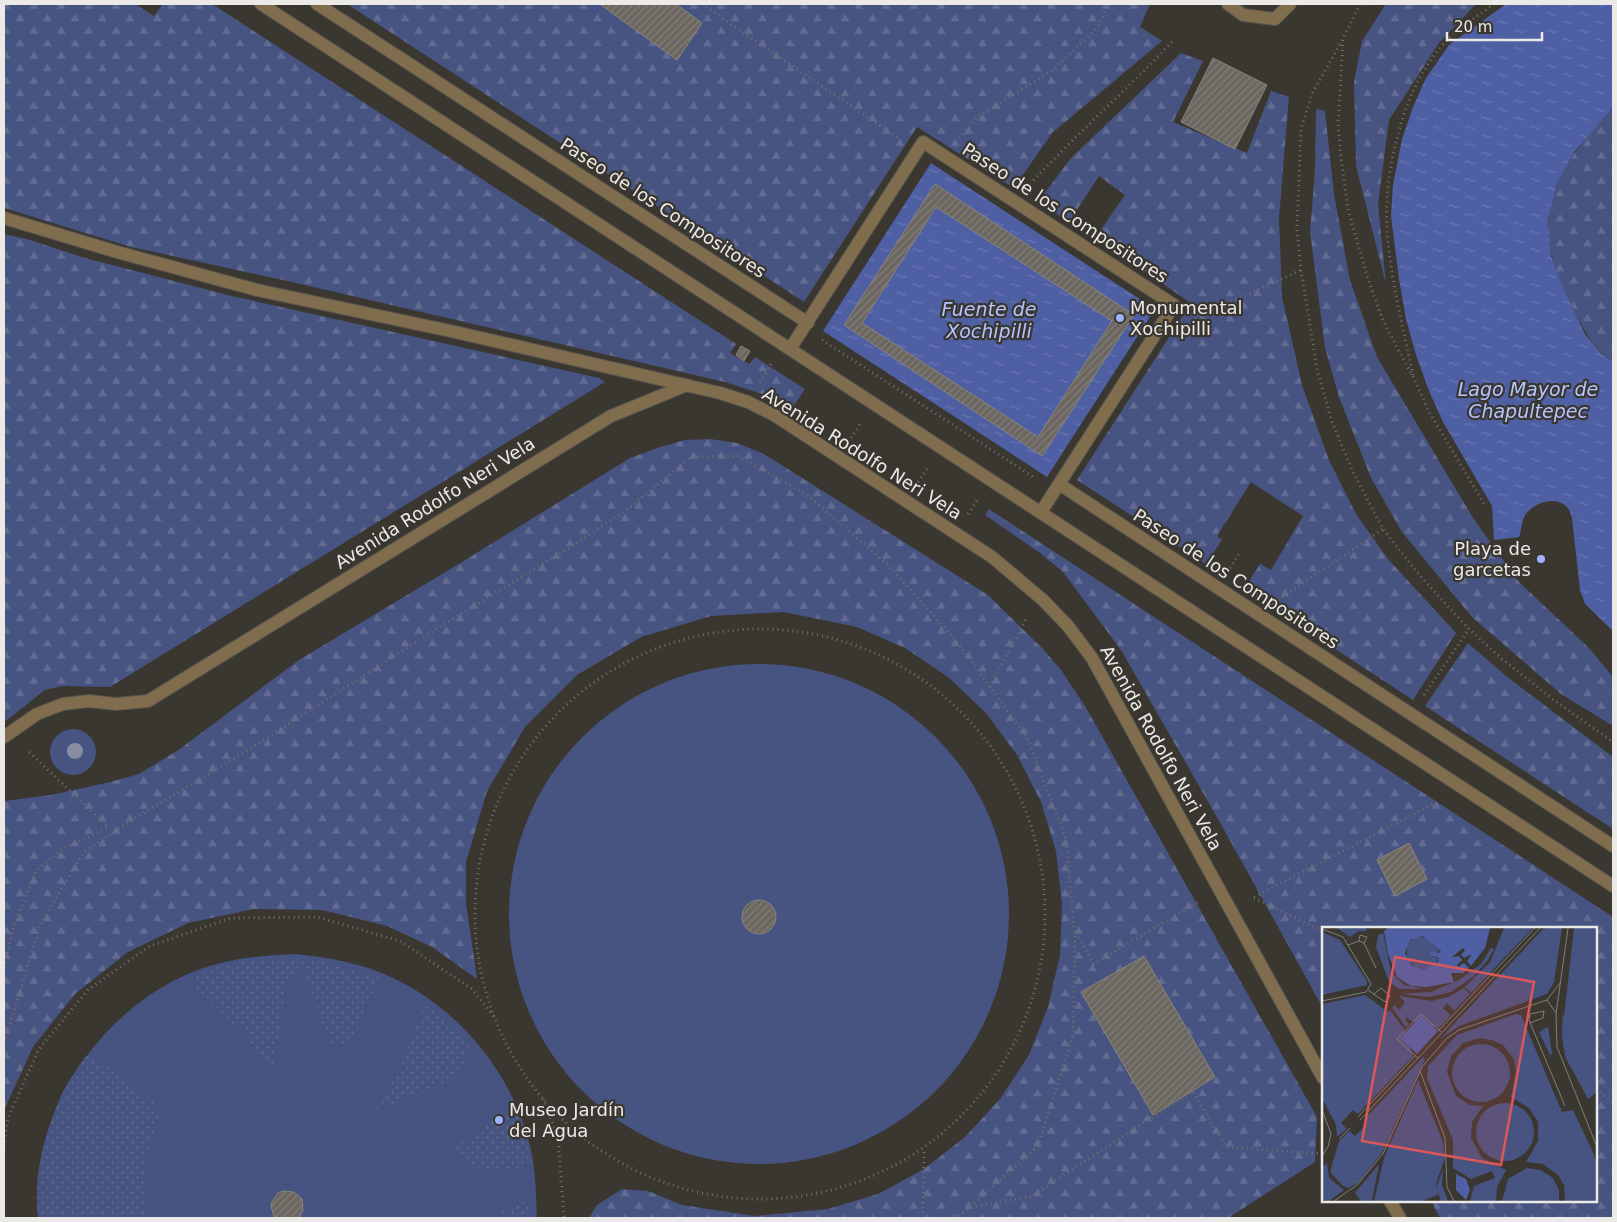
<svg xmlns="http://www.w3.org/2000/svg" width="1617" height="1222" font-family="'DejaVu Sans',sans-serif">
<defs>
<pattern id="forest-firs" width="22" height="20" patternUnits="userSpaceOnUse" patternTransform="scale(1.25)"><rect width="22" height="20" fill="#475381"/><path d="M5 1l3.5 6h-7zM16 11l3.5 6h-7z" fill="#626c93"/></pattern>
<pattern id="garden-dots" width="8" height="8" patternUnits="userSpaceOnUse" patternTransform="scale(1.25)"><rect width="8" height="8" fill="#475381"/><path d="M2 2h.1M6 6h.1" fill="none" stroke="#626c93" stroke-width="1.8" stroke-linecap="round"/></pattern>
<pattern id="water-ripples" width="26" height="14" patternUnits="userSpaceOnUse" patternTransform="scale(1.25)"><rect width="26" height="14" fill="#4f5fa4"/><path d="M2 4q2-2 4 0t4 0M15 11q2-2 4 0t4 0" fill="none" stroke="#6876b1"/></pattern>
<pattern id="building-hatch" width="6" height="6" patternUnits="userSpaceOnUse" patternTransform="scale(1.25)"><rect width="6" height="6" fill="#6b6760"/><path d="M-1 1l2-2M0 6l6-6M5 7l2-2" fill="none" stroke="#807d77"/></pattern>
</defs>
<rect width="100%" height="100%" fill="#3a3630"/>
<!-- grass -->
<path fill="#475381" d="M509 914a250 250 0 1 1 500 0a250 250 0 1 1-500 0Z
M50 752a23 23 0 1 1 46 0a23 23 0 1 1-46 0Z
M296,954C323,957 349,961 374,970C451,998 511,1068 530,1146C536,1170 536,1194 537,1218H38C27,1108 111,992 217,964C243,957 269,955 296,954Z"/>
<!-- forest -->
<path fill="url(#forest-firs)" d="M4,4H135L154,16L163,4H212L736,344L730,353L749,364L755,357L805,389L791,410L765,395L725,382L283,280L131,247L4,208Z
M347,4H1150L1140,27L1162,41L1052,133L1014,188L917,127L804,302Z
M1386,4H1476L1439,43L1389,120L1378,204L1386,284L1356,166L1354,82L1362,41Z
M1181,53L1203,61L1173,122L1247,153L1271,91L1289,97L1279,218L1282,297L1302,385L1329,460L1356,514L1388,559L1456,633L1413,700L1244,589L1260,564L1271,570L1303,516L1251,482L1217,536L1222,540L1206,564L1077,480L1191,303L1095,238L1125,195L1099,176L1069,222L1038,202L1071,158Z
M1613,107V362C1590,345 1582,326 1569,301C1560,281 1544,243 1547,221C1551,184 1572,154 1595,127C1601,120 1607,113 1613,107Z
M1316,109L1325,111L1334,194L1350,280L1377,357L1473,518L1519,582L1589,648L1613,677V726L1561,694L1472,617L1402,532L1371,478L1339,397L1325,348L1310,232L1315,170Z
M4,234L27,239L85,258L232,296L599,378L605,382L110,687L62,686L45,690L7,720L4,721Z
M710,439L737,443L764,454L988,595L1043,649L1061,670L1085,706L1317,1117L1315,1162L1228,1218H589L597,1205L622,1189L648,1191L682,1205L755,1216L828,1209L878,1194L924,1169L965,1137L1000,1099L1029,1055L1048,1007L1060,955L1062,904L1056,851L1041,802L1017,755L986,713L948,677L905,648L857,627L784,612L711,616L641,637L577,675L525,727L487,791L466,862V903L477,979L432,947L387,926L322,910L254,909L188,923L128,952L75,994L33,1047L4,1110V801L51,795L106,783L139,774L177,751L299,660L462,562L630,458L660,447L685,440Z
M989,509L1613,917V1218H1440L1431,1201H1596V928H1323V1008L1218,819L1121,650L1063,572L1040,553L985,515Z
M1468,643L1506,676L1613,757V829L1425,706Z"/>
<!-- garden -->
<path fill="url(#garden-dots)" d="M305,958L380,977L379,984L367,1003L361,1022L352,1038L342,1045L331,1043C316,1019 317,988 299,966L286,986L274,1069L256,1051L244,1032L234,1025L207,997L196,989L193,979C209,961 281,959 305,958Z
M428,1005C438,1013 459,1028 466,1038C470,1044 468,1051 466,1057C461,1073 443,1086 427,1091C421,1093 414,1094 408,1096C396,1100 386,1111 372,1107C390,1091 401,1069 408,1047C414,1032 418,1017 428,1005Z
M86,1056L106,1066L157,1105C162,1129 146,1148 144,1171C142,1186 144,1203 145,1218H38C33,1176 45,1130 63,1092C69,1079 78,1068 86,1056Z
M505,1113L519,1114L530,1146L533,1165L507,1170L481,1169L453,1153L458,1145L484,1131L491,1119Z
M531,1200L532,1217L490,1218L505,1209Z"/>
<!-- water -->
<path fill="url(#water-ripples)" d="M1506,4H1613V107L1575,151L1557,183L1547,222L1551,256L1566,294L1585,334L1601,353L1613,362V631L1585,604L1580,590L1572,518C1571,515 1569,509 1567,507C1555,495 1534,503 1526,514C1521,520 1522,530 1519,537L1494,540L1492,506L1443,422L1429,391L1416,355L1406,319L1399,279L1391,216L1393,185L1402,139L1413,107L1426,78L1449,45Z
M931,163L1155,309L1047,477L823,331Z"/>
<!-- building -->
<path fill="url(#building-hatch)" stroke="#89847d" fill-rule="evenodd" d="M602,4H676L702,23L677,60L601,5Z
M1213,58L1267,85L1235,149L1181,122Z
M935,184L1134,315L1042,456L844,325ZM936,207L1112,321L1038,437L862,323Z
M741,346L750,351L744,361L736,355Z
M1409,843L1427,879L1395,896L1377,860Z
M742 917a17 17 0 1 1 34 0a17 17 0 1 1-34 0Z
M1144,956L1215,1077L1153,1115L1081,992Z
M283,1191L294,1192L302,1199L303,1210L299,1218H276L274,1216L271,1207L272,1202L278,1193Z"/>
<g fill="none" stroke-linecap="round" stroke-linejoin="round">
<defs>
<path id="service" d="M1228,4L1243,15L1275,19L1290,4"/>
<path id="pedestrian" d="M261,4L1613,886
M317,4L808,323
M4,218L117,252L257,290L455,332L720,393L748,402L774,415L992,557L1043,600L1068,626L1092,658L1323,1078
M790,349L923,142L1174,305L1041,512
M1059,484L1613,846
M4,737L37,714L63,704L89,701L116,704L148,701L611,416L687,385
M1390,1201L1400,1218"/>
</defs>
<!-- service casing -->
<use href="#service" stroke="#56534d" stroke-width="14"/>
<!-- pedestrian casing -->
<use href="#pedestrian" stroke="#56534d" stroke-width="14"/>
<!-- path -->
<path stroke="#73706a" stroke-width="3" stroke-dasharray="1 4" stroke-linecap="butt" d="M702,4L898,138
M1360,4L1343,39L1313,92L1301,128L1297,229L1301,270L1317,369L1331,419L1353,472L1383,529L1420,576L1469,629L1502,659L1554,700L1613,742
M1343,40L1338,124L1341,157L1348,209L1368,279L1382,318L1396,346L1414,378L1429,412L1486,507
M959,138L977,117L1053,70L1097,28L1109,4
M1030,184C1076,135 1126,90 1173,41
M1194,317L1249,294L1301,270
M822,340L1035,478
M1413,375C1402,322 1384,256 1387,202C1388,175 1394,147 1402,120C1411,91 1425,64 1446,41C1460,27 1478,16 1494,4
M760,382L771,364
M851,438L861,423
M918,482L928,467
M968,514L978,499
M1230,568L1240,552
M1278,600L1383,529
M475 914a285 285 0 1 1 570 0a285 285 0 1 1-570 0Z
M990,687L1026,619
M1424,695L1469,629
M1254,897L1439,801
M1254,898L1323,931
M1076,933L1094,964L1199,901
M4,968L13,928L36,871L61,850L108,827L27,750
M4,1043L40,925L84,852L127,823L248,750L438,628L572,546L629,508L691,457L738,456L807,495L887,564L958,643L1027,737L1066,839L1075,938L1073,1035L1038,1146L969,1208
M1596,1089L1613,1103
M543,1099L558,1137L564,1218
M4,1146L8,1118L39,1049L88,990L150,946L231,918L317,917L400,941L472,989L494,1017
M923,1218L924,1148
M954,1218L969,1208L1032,1196L1192,1091L1226,1147L1323,1154"/>
<!-- service -->
<use href="#service" stroke="#806d4e" stroke-width="12"/>
<!-- pedestrian -->
<use href="#pedestrian" stroke="#806d4e" stroke-width="12"/>
</g>
<!-- trees -->
<circle fill="#888da0" cx="75" cy="751" r="8"/>
<!-- markers -->
<g fill="#9fb3fd" stroke="#3a3630" stroke-width="2">
<circle cx="1120" cy="318" r="5"/>
<circle cx="1541" cy="559" r="5"/>
<circle cx="499" cy="1120" r="5"/>
</g>
<g text-anchor="middle" stroke-width="4.5" stroke-linejoin="round" paint-order="stroke">
<!-- street labels -->
<g font-size="18" fill="#eceae6" stroke="#3a3630">
<text transform="translate(663 208) rotate(33)" y="6">Paseo de los Compositores</text>
<text transform="translate(1065 213) rotate(33)" y="6">Paseo de los Compositores</text>
<text transform="translate(862 454) rotate(32)" y="6">Avenida Rodolfo Neri Vela</text>
<text transform="translate(435 503) rotate(-32)" y="6">Avenida Rodolfo Neri Vela</text>
<text transform="translate(1236 579) rotate(33)" y="6">Paseo de los Compositores</text>
<text transform="translate(1161 748) rotate(61)" y="6">Avenida Rodolfo Neri Vela</text>
</g>
<!-- poi labels -->
<g font-size="18" fill="#eceae6" stroke="#3a3630" text-anchor="start">
<text x="1130" y="314">Monumental<tspan x="1130" dy="21">Xochipilli</tspan></text>
<text x="1531" y="555" text-anchor="end">Playa de<tspan x="1531" dy="21">garcetas</tspan></text>
<text x="509" y="1116">Museo Jardín<tspan x="509" dy="21">del Agua</tspan></text>
</g>
<!-- water labels -->
<g font-size="19" font-style="italic" fill="#b4c4ff" stroke="#3a3630">
<text x="989" y="316">Fuente de<tspan x="989" dy="22">Xochipilli</tspan></text>
<text x="1528" y="396">Lago Mayor de<tspan x="1528" dy="22">Chapultepec</tspan></text>
</g>
</g>
<!-- overview -->
<g transform="translate(1322 927)">
<rect width="275" height="275" fill="#3a3630"/>
<path d="M226,100L230,127L228,128L217,105ZM130 146a29 29 0 1 1 58 0a29 29 0 1 1-58 0ZM154 205a29 29 0 1 1 58 0a29 29 0 1 1-58 0ZM205,241L219,243L231,251L237,263V274H180L186,252ZM121,242L120,258L126,274H119L114,261Z" fill="#475381"/>
<path d="M15,1H44L45,4H37L28,10ZM182,1H211L149,66L143,60L168,35ZM226,1H240L232,55L225,67L137,99L118,112L221,2ZM0,5L18,13L45,54V58L0,68ZM61,6L69,45L82,58L101,62H77L67,55L54,20L56,8ZM96,9L113,15L119,23L108,28L117,32L110,40L97,43L85,33V16ZM169,21L172,22L166,33L151,50L129,65L107,70L79,67L109,65L137,53L159,37ZM142,61L148,67L132,84L125,76L121,81L129,88L117,101L89,94L85,90L83,93L87,97L84,100L70,81L72,78L78,83L83,75L77,69L110,74L126,70ZM43,68L66,85L68,83L82,102L91,129L36,187L31,183L19,196L25,202L15,210L14,198L0,171V77ZM194,87L199,88L240,185L251,183L270,223L275,236V274H243L242,258L236,248L221,237L204,235L216,214V195L207,181L189,170L194,144L192,132L181,118L170,113L158,111L141,116L129,129L125,145L134,169L148,178L161,179L150,195L149,211L160,231L184,243L175,260L174,274H148L152,259L173,251L170,244L149,252L131,241V213L105,151L106,139L135,108ZM101,130L103,132L60,226L37,255L27,261L21,259L8,245L17,214L27,204L33,209L45,197L42,193ZM96,153L121,215L123,231L114,257L116,268L100,274H52L62,231ZM5,236L7,251L22,263L7,274L0,273V240ZM57,237L50,274H39L33,266Z" fill="#475381"/>
<path d="M252,1H275V165L266,172L243,129L240,108Z" fill="#475381"/>
<path d="M241,85L242,91L251,92L255,96L254,99L245,92L241,95L250,102L247,108L246,103L241,105V116L246,117L245,128L250,136L247,139L241,118L240,99ZM159,190L166,196L157,199L167,204L156,211L155,198ZM200,216L202,219L192,233L178,234L162,225L169,218L183,222L191,218L194,222ZM186,255L194,257L191,268L196,271L180,274ZM213 265a6 6 0 1 1 12 0a6 6 0 1 1-12 0Z" fill="#475381"/>
<path d="M66,1H168L163,21L149,39L141,46H129L132,55L105,60L89,59L75,50L66,27L62,4ZM100,9L119,23L117,26L109,24L108,28L117,31V34L101,43L89,38L83,26L88,13ZM99,89L116,104L95,127L78,111ZM134,247L144,252L148,263L144,273L134,263Z" fill="#4f5fa4" fill-rule="evenodd"/>
<path d="M141,21L143,23L139,28L142,31L150,27L145,34L149,39L147,41L142,36L136,40L135,38L140,33L137,29L130,30Z" fill="#3a3630"/>
<path fill="none" stroke="#817e79" stroke-width="1" d="M246,1L234,87L235,120L275,220M0,2L21,10L49,57L44,65L0,74M42,16L54,41M26,18L37,14L42,16L45,10L38,8L37,14M46,63L63,75L68,69L59,61L52,67M225,73L234,86M208,96L221,91L222,84L208,87L207,93L243,179M117,103L213,1M96,131L75,112L99,87L119,105M98,144L123,211L125,260L132,274M0,183L9,207L6,220L0,229M36,190L93,129M38,193L218,1M17,212L28,201M12,274L35,258L61,227L100,140L124,112L137,103L225,73L238,56"/>
<path fill="#dc5858" fill-opacity="0.15" stroke="#dc5858" stroke-width="2.5" d="M73,30L212,55L179,238L40,214Z"/>
<rect width="275" height="275" fill="none" stroke="#eceae6" stroke-width="2.5"/>
</g>
<!-- border -->
<rect width="1617" height="1222" fill="none" stroke="#eceae6" stroke-width="10"/>
<!-- scale -->
<path d="M1447 32v8h95v-8" fill="none" stroke="#eceae6" stroke-width="2.5"/>
<text x="1454" y="32" font-size="15" fill="#eceae6" stroke="#3a3630" stroke-width="4" paint-order="stroke">20 m</text>
</svg>
